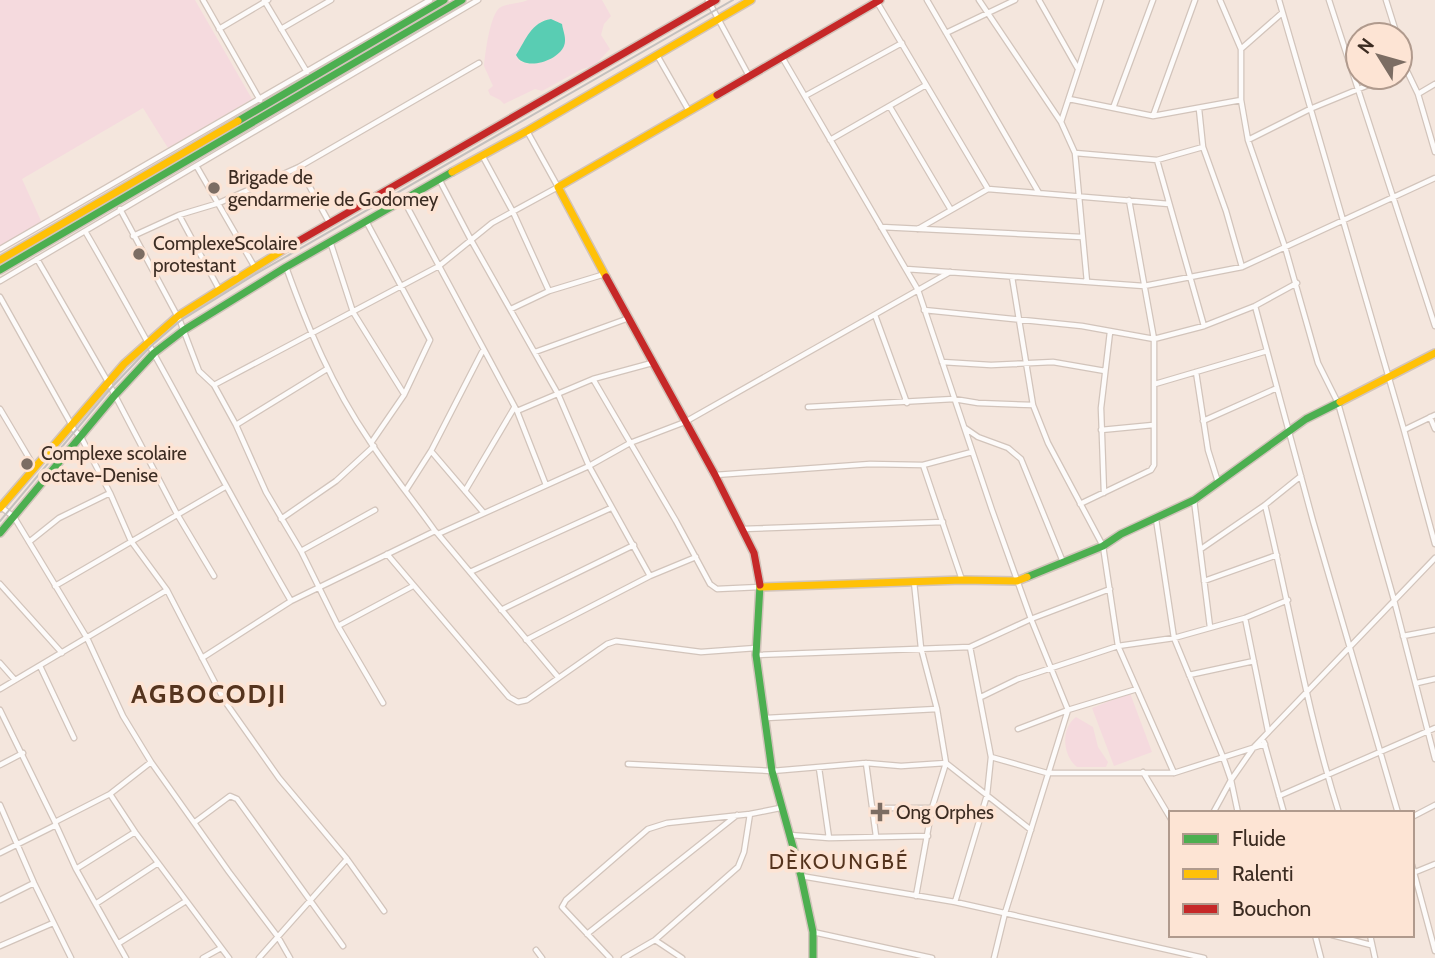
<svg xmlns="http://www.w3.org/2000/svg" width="1435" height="958" font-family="Cabin,sans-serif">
<rect width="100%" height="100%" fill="#f4e6dd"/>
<!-- green -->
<path fill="#f5dade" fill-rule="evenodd" d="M0,0H195L252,99L168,148L143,108L22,179L42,223L0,248Z
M528,0H602L611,16L604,24L601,35L610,49L594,66L582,69L542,91L535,89L504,104L500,100L490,95L488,90L493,86L484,66C485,55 490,12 501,7C509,3 519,4 528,0ZM544,20L562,24L561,51C547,60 535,68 519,61C524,43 527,30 544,20Z
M1130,693L1152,752L1114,766L1092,708Z
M1076,717L1093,727L1098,747L1108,762L1106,767H1077C1063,756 1060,729 1076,717Z"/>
<!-- water -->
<path fill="#59cdb3" d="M551,19L562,24C563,31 567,39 564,46C558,61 524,72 516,55C526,40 531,22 551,19Z"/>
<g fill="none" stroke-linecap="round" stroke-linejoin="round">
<defs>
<path id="street" d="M203,0L260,100
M264,0L307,72
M708,0L749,76
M927,0L1039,193
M979,0L1061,122L1075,153L1087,282
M1039,0L1078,69
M1220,0L1241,49V100L1248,140L1285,247L1318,363L1338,403L1394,600L1435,759
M1279,0L1404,430L1435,544
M1329,0L1435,326
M1386,0L1397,35
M877,2L988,189
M219,29L268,0
M281,29L331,0
M946,33L1015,0
M1400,45L1406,69L1418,94L1435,152
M1241,49L1282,13
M657,55L689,111
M782,57L918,290L992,510L1031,619L1068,710L1005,913L994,958
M1418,94L1435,84
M805,96L902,43
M1069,99L1153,116L1241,100
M890,107L951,210
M1113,108L1153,0
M1199,109L1203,147L1226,211L1242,267
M1153,116L1195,0
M1061,122L1101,0
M830,140L926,85
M1248,140L1310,109L1388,77
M1075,153L1157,160L1203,147
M482,155L513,212L549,291
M1157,160L1204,326
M197,167L254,266
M299,167L330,224
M439,179L471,240L558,394L589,466L650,576
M403,199L517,411L546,485
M120,209L180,321L199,371L214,385L236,425L266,492L301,551L338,626L383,703
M179,215L219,289
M366,221L430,340L404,395L371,443
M881,227L1082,237
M918,229L988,189L1169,204
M85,231C156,353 220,479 291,601
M133,236L179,215L219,203L299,167L479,63
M330,241L353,312L404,394
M0,249L430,0
M37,259L108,382L177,514L214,576
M286,267C308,328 332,386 369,440C389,471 413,500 435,531
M906,269L1144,286L1242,267L1435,178
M1012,277L1033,405L1048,443L1103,546L1118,646L1174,773
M0,281L478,0
M0,297L75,431L81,437L110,493L131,541L167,590L224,700L279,778L347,859L384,911
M1255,306L1313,521L1398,813
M511,309L549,291L605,274
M924,310L1082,326L1154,339L1204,326L1255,306L1297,283
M875,315L907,403
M535,352L629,318
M942,362L991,365L1053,362L1105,371
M1196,372L1208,450L1218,482
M593,379L676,521L710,584L717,589L760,587
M1155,384L1267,351
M214,385L439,266L492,223L558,187L527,131
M808,407L954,399L978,403L1033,405
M0,409L35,468
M517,411L593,379L652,363
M1430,417L1435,429
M1203,421L1277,388
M236,425L327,369
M965,428L978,437L1008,448L1021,459L1063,562
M1101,430L1153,425
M1404,430L1435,415
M431,451L483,512
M923,465L972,452
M715,475L870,464L923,465L962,580
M406,490L431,451L482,352
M465,491L514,408
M1104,493L1101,408L1110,332
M1194,500L1210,627
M1080,504L1151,470L1154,465V339L1129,200
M1265,505C1290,608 1307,712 1339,813
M1,507L14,517L87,638L123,716L151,762L229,872L278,937L290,958
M281,519L336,481L374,446
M1156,519L1174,638L1223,757L1231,780L1238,813
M743,529L943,522
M438,534L558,677
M29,542L59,518L110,493
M1201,549L1265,505L1301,476
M301,551L375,510
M387,554L509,697L518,702L527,700L607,644L616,641L701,652L756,648
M470,572L611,508
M1204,581L1277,555
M914,582L921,648L937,709L946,763L932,808L916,896
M0,584L62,653
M55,586L225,487
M501,610L634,545
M1245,618L1268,731
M338,626L413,586
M1403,636L1435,630
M526,640L650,576L696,557
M756,655L970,647L1031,619L1110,589
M202,658L291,601L435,531L438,534L589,466L630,443L685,422L950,272
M0,663L15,680
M40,666L74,738
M1189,675L1254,661
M1417,683L1435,679
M0,689L167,590
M981,697L1018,679L1118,646L1174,638L1245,618L1288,600
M0,710L55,822
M766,718L937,709
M1018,729L1068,710L1137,689
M1264,742L1284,813
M991,757L1047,773H1174L1265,744
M866,763L876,836
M628,764L772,771L866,763L901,766L946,763L1031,830
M0,765L23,753
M819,768L829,838
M1143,772L1171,819
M110,794L135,832L229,958
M1279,796L1435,728
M0,805L34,883L71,958
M872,808H932
M1213,813L1231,780L1254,747L1435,558
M1412,817L1435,805
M195,822L230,796L237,799L343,946
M56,825L76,869L126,958
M790,835L829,838L928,836
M0,853L56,825L55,822L110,794L151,762
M1412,865L1435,951
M76,869L135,832
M1413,873L1435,864
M801,876L955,902L1204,958
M0,900L34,883
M955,902L987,795L991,757L970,647
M97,903L158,863
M813,932L932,958
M587,934L737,815
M1315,935L1321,958
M1332,935L1371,945
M1370,935L1375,958
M655,940L682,958
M119,943L186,901
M0,946L53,923
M536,950L542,958
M203,958L221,948
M259,958L347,859
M610,958L562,907L566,900L648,829L667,823L750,814
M624,958L655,940L738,867L744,852L750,814L780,808"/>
<path id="fast" d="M238,121L444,0
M0,270L462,0
M0,533L115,395L154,353L184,330L286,267L452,172
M1027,577L1103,546L1121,534L1194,500L1306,419L1340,402
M760,585L756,655L772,771L801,876L813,932V958"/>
<path id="slow" d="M452,172L527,131L751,0
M0,260L238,121
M606,277L558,187L717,95
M1340,402L1435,353
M0,508L124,364L178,316L283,250
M760,587L962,580L1017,581L1027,577"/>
<path id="jam" d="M717,95L880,0
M283,250L716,0
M606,277L715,475L754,553L760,585"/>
</defs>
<!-- street casing -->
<use href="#street" stroke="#d2c4bb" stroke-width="7"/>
<!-- fast casing -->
<use href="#fast" stroke="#d2c4bb" stroke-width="10"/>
<!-- slow casing -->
<use href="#slow" stroke="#d2c4bb" stroke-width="10"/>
<!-- jam casing -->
<use href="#jam" stroke="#d2c4bb" stroke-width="10"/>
<!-- street -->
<use href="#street" stroke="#fdfbfa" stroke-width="4.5"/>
<!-- fast -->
<use href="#fast" stroke="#4caf50" stroke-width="7"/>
<!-- slow -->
<use href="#slow" stroke="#ffc107" stroke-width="7"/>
<!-- jam -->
<use href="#jam" stroke="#c62828" stroke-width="7"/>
<!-- rail -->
<path stroke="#c4c0be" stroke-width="2" d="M0,521L111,388L151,346L180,321L254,275L733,0"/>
</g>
<!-- markers -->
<g fill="#7c6d63" stroke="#fde4d4" stroke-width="2.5">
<circle cx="214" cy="188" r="7"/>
<circle cx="139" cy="254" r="7"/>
<circle cx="27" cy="464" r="7"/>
<path d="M876.5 801.5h7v7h7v7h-7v7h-7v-7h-7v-7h7z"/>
</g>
<g text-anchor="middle" stroke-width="7" stroke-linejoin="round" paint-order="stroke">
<!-- poi labels -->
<g font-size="19" fill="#3c2c22" stroke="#fde4d4" text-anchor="start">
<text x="228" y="184">Brigade de<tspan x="228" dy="22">gendarmerie de Godomey</tspan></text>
<text x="153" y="250">ComplexeScolaire<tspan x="153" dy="22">protestant</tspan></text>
<text x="41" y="460">Complexe scolaire<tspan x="41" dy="22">octave-Denise</tspan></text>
<text x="896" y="819">Ong Orphes</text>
</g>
<!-- neighbourhood labels -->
<g font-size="21" letter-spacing="2" fill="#55341e" stroke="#fde4d4">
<text x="839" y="869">DÈKOUNGBÉ</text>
</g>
<!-- district labels -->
<g font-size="26" font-weight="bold" letter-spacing="2" fill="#55341e" stroke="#fde4d4">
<text x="209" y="703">AGBOCODJI</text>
</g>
</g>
<!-- legend -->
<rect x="1169" y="811" width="245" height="126" fill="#fde4d4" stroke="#b09a8d" stroke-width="2"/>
<rect x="1183" y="834" width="35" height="10" fill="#4caf50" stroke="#b09a8d" stroke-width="2"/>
<text x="1232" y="846" font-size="21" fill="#3c2c22">Fluide</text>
<rect x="1183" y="869" width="35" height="10" fill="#ffc107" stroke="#b09a8d" stroke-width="2"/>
<text x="1232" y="881" font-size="21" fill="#3c2c22">Ralenti</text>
<rect x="1183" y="904" width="35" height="10" fill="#c62828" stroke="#b09a8d" stroke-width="2"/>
<text x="1232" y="916" font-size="21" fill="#3c2c22">Bouchon</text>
<!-- north arrow -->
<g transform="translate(1379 56) rotate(307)"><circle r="33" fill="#fde4d4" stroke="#b09a8d" stroke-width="2"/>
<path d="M0-5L12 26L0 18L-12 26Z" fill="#7c6d63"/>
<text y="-10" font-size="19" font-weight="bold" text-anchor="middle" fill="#3c2c22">N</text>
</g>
</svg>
